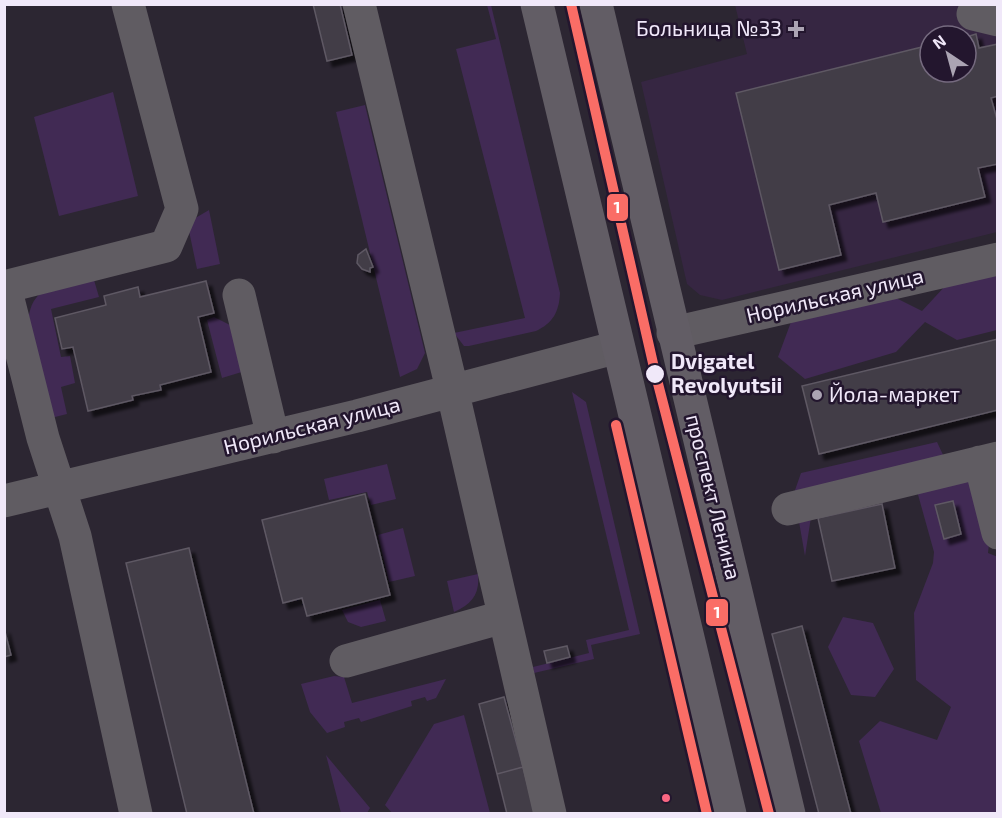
<svg xmlns="http://www.w3.org/2000/svg" width="1002" height="818" font-family="'Exo 2',sans-serif">
<defs>
<filter id="shadow"><feDropShadow dx="5.5" dy="5.5" stdDeviation="1.5" flood-color="#0009"/></filter>
</defs>
<rect width="100%" height="100%" fill="#2c2632"/>
<!-- built -->
<path fill="#362642" fill-rule="evenodd" d="M735,5H997V232L722,300L700,295L687,284L641,82L747,54ZM930,36H966V72H930Z"/>
<!-- green -->
<path fill="#412a54" d="M487,5H491L560,293C559,312 553,323 536,331L469,346H464L454,333L525,318L456,49L496,39Z
M113,92L138,196L59,216L34,117Z
M365,105L425,353L417,369L400,377L336,112Z
M209,210L220,264L197,269L189,231L192,220Z
M997,273V330L957,340L925,322L896,352L805,379L778,357L791,322L892,296L922,311L947,284Z
M94,280L99,297L51,309L61,357L70,356L75,383L61,387L67,414L51,418L28,320C30,309 32,300 41,293Z
M214,317L232,326L245,371L222,378L207,320Z
M572,392L586,402L640,634L591,645L594,659L534,673L533,667L589,653L586,640L629,630Z
M937,442L953,476L995,489L988,553L998,557L997,813H881L859,741L880,721L937,740L951,707L916,680L914,613L933,563L934,552L917,491L811,517L805,556L794,493L801,473Z
M387,464L396,499L371,505L367,492L329,500L324,479Z
M403,528L415,576L389,582L378,535Z
M478,574C480,594 472,604 454,612L447,581Z
M380,600L386,621L361,627L348,622L342,610Z
M843,617L873,623L894,669L875,697L851,695L828,647Z
M334,676L344,677L352,703L446,679L436,698L427,701L425,697L411,701L412,706L361,722L359,718L344,722L345,727L327,733L310,712L301,684Z
M464,715L490,813H392L385,805L434,724Z
M326,755L370,808L367,813H341Z"/>
<!-- building -->
<path fill="#423c47" stroke="#5e5964" stroke-width="1.5" filter="url(#shadow)" d="M313,4H340L352,55L327,61Z
M976,34L979,48L998,44V96L991,98L998,123V164L978,168L985,197L883,222L876,193L829,205L841,255L779,270L736,93L930,45V72H966V37Z
M366,249L373,267L370,268V272L362,269L357,263L358,255Z
M206,281L214,313L198,317L211,372L160,385L161,390L132,396L133,400L88,411L73,347L62,349L55,318L106,305L104,296L138,287L140,297Z
M998,339V410L819,454L802,386Z
M365,494L390,595L307,616L302,598L283,603L262,520Z
M953,501L961,534L944,539L935,505Z
M882,504L895,568L832,581L818,518Z
M189,548L196,578L254,814H187L126,563Z
M802,626L851,814H819L772,634Z
M4,628L11,655L4,657Z
M567,646L570,657L547,663L544,651Z
M504,697L523,767L497,774L479,704Z
M523,767L535,814H507L497,774Z"/>
<g fill="none" stroke-linecap="round" stroke-linejoin="round">
<!-- minor -->
<path stroke="#605c62" stroke-width="33" d="M359,4L452,389L550,814
M973,14L998,20
M4,287L166,246L182,209L128,4
M5,287L43,438L75,536L136,814
M239,295L273,437
M673,333L998,259
M980,462L998,533
M4,501L357,416L618,347
M788,509L998,458
M346,661L503,617"/>
<!-- major -->
<path stroke="#625d65" stroke-width="33" d="M537,4L730,814
M596,4L789,814"/>
<defs>
<path id="metro-1" d="M571,4L655,372L769,814
M616,425L707,814"/>
</defs>
<!-- metro-1 casing -->
<use href="#metro-1" stroke="#23162e" stroke-width="15"/>
<!-- metro-1 -->
<use href="#metro-1" stroke="#fa6d66" stroke-width="10"/>
</g>
<!-- markers -->
<g fill="#aba4b3" stroke="#23162e" stroke-width="2">
<path d="M793 20h6v6h6v6h-6v6h-6v-6h-6v-6h6z"/>
<circle cx="817" cy="395" r="6"/>
</g>
<circle fill="#f0e8f9" stroke="#23162e" stroke-width="2" cx="655" cy="374" r="10"/>
<circle fill="#fa6682" stroke="#23162e" stroke-width="2" cx="666" cy="798" r="5"/>
<g text-anchor="middle" stroke-width="5" stroke-linejoin="round" paint-order="stroke">
<!-- poi labels -->
<g font-size="21" fill="#f0e8f9" stroke="#23162e" text-anchor="end">
<text x="782" y="36">Больница №33</text>
<text x="829" y="402" text-anchor="start">Йола-маркет</text>
</g>
<!-- street labels -->
<g font-size="21" fill="#f0e8f9" stroke="#23162e">
<text transform="translate(835 296) rotate(-13)" y="7">Норильская улица</text>
<text transform="translate(312 426) rotate(-14)" y="7">Норильская улица</text>
<text transform="translate(713 497) rotate(76)" y="7">проспект Ленина</text>
</g>
<!-- stop labels -->
<g font-size="21" font-weight="bold" fill="#f0e8f9" stroke="#23162e" text-anchor="start">
<text x="671" y="369">Dvigatel<tspan x="671" dy="24">Revolyutsii</tspan></text>
</g>
</g>
<g stroke="#23162e" stroke-width="2">
<rect x="606" y="193" width="23" height="29" rx="6" fill="#fa6d66"/>
<rect x="705" y="598" width="24" height="29" rx="6" fill="#fa6d66"/>
</g>
<g font-size="16" text-anchor="middle" font-weight="bold" fill="#fff">
<text x="617" y="213">1</text>
<text x="717" y="618">1</text>
</g>
<!-- border -->
<rect width="1002" height="818" fill="none" stroke="#f0e8f9" stroke-width="12"/>
<!-- north arrow -->
<g transform="translate(948 54) rotate(324)"><circle r="28" fill="#23162e" stroke="#756a7f" stroke-width="1.5"/>
<path d="M0-4.5L10 22L0 15L-10 22Z" fill="#aba4b3"/>
<text y="-9" font-size="16" font-weight="bold" text-anchor="middle" fill="#f0e8f9">N</text>
</g>
</svg>
